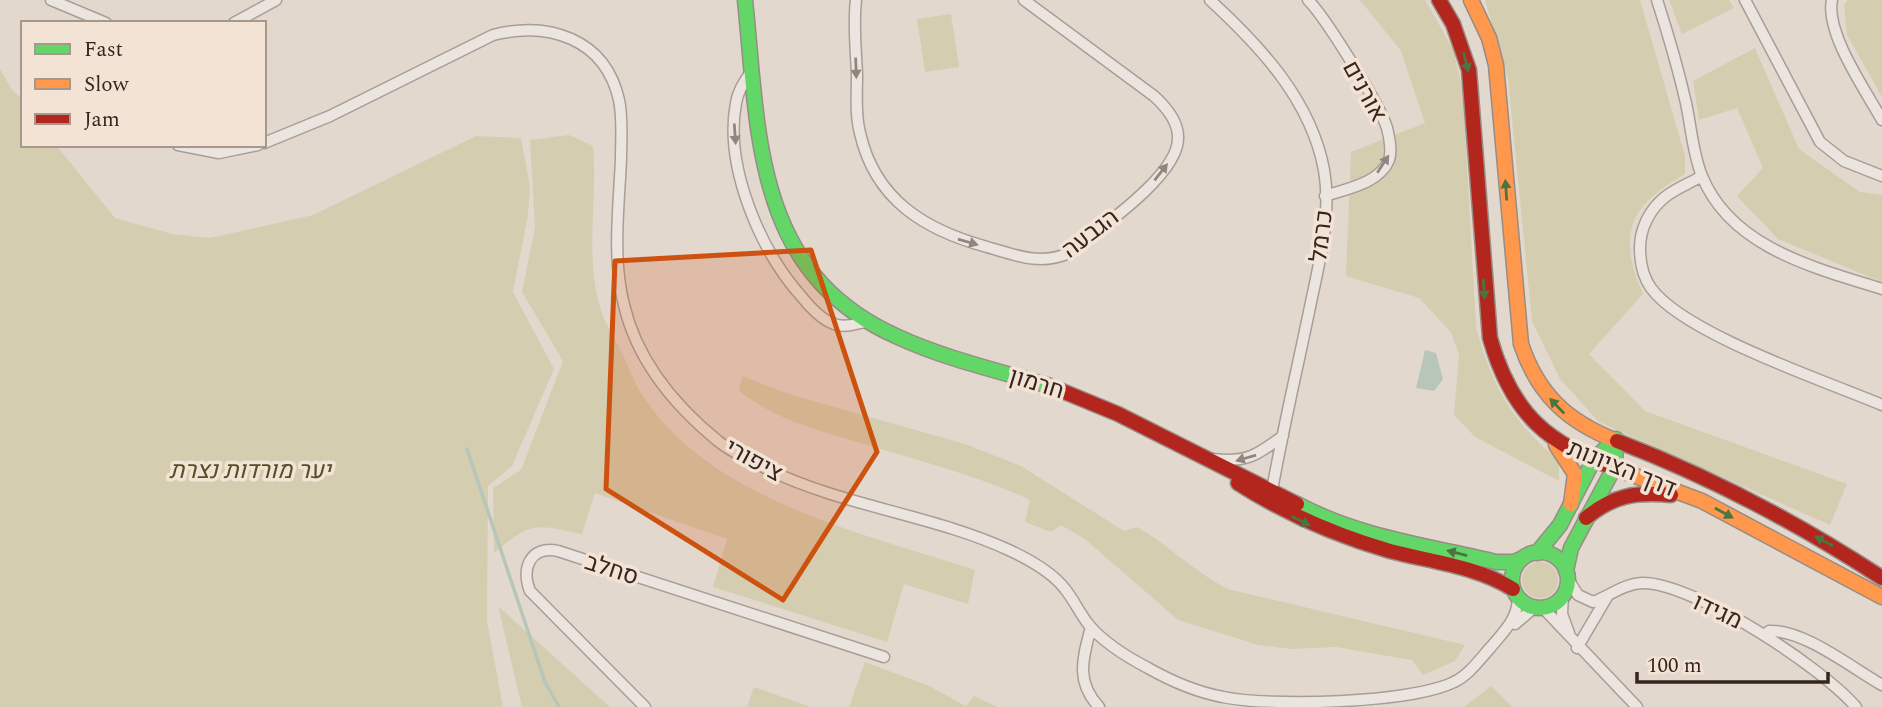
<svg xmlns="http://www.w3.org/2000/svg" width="1882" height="707" font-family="Spectral,Heebo,serif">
<rect width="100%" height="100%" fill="#e3d8cd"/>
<!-- green -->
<path fill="#d5cdb0" d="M1360,0H1425L1453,49L1463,92L1476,327C1492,387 1512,421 1559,461V481L1475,437L1454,415L1459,355L1451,332L1419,298L1346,276L1351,152L1425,123L1401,51Z
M1485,0H1640L1685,156V174C1629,206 1617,234 1643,294L1589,354L1645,411L1847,484L1830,525L1599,422L1560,379L1532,321L1508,79Z
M1669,0H1729L1734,8L1682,34Z
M1848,0H1882V97L1847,35L1844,5Z
M951,14L959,67L925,72L917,19Z
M1755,48L1799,149L1860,192L1882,195V282L1778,239L1737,196L1763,168L1737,108L1699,120L1693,81Z
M0,69L12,90L23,100V145H56L115,218L172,234L210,238L313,215L476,136L521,138L530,187L528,215L513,292L554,369L512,466L488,486L487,621L503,707H0Z
M569,135L593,146C598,200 584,257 601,310C605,324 615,339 622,353C629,367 634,383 643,396C712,501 863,533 975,570L968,604L904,584L887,642L713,587L727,539L595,493L582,534C534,524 532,521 494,553L493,488L521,470L563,361L522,292L535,227L530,140Z
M742,376L789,394L965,444L1021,466L1124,531L1137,527C1169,545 1194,572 1228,589L1465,645L1455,661L1423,675L1412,660L1336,647L1291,649L1258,645L1178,620L1085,539L1061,525L1051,532L1025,522L1030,500C975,474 915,460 857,442C815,430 773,418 739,391Z
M1522 580a18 18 0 1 1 36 0a18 18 0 1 1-36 0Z
M498,606L610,707H522Z
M865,662L929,686L966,706L974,696L998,707H849Z
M1491,686L1513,707H1464Z
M754,687L811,707H747Z"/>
<!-- water -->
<path fill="#b8c6ba" d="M1425,350L1436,353L1443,379L1434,391L1416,388Z"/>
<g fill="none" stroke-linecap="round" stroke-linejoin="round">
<!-- stream -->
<path stroke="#b8c6ba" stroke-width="3.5" d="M467,449L545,682L559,707"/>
<defs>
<path id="street" d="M51,0L106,23
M856,0C853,24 856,50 857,75C857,93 855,115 860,133C875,200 925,230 987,247C1015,255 1040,266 1069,253C1097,230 1180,175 1178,137C1178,120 1165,106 1154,96L1024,0
M1210,0C1260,46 1311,100 1324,170C1332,216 1319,263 1310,307C1297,370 1282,433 1271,496
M1308,0C1325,17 1380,105 1387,128C1389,136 1392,151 1389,160C1380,183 1346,189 1325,196
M1657,0C1668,34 1678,68 1686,103C1691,126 1693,155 1702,176C1731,248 1816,268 1882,289
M1745,0L1820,142L1844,161L1882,176
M1832,0C1825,33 1866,91 1882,120
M234,23L276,0
M752,70C745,81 738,90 736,103C724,166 760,250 801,296C809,306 822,320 834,324C844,328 855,324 865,322
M264,143L330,116L493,35C548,21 605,38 619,100C623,119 621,140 621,159C619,206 612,258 624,305C637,360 675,406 718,441C732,453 752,461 769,470C846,507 934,515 1011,551C1030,560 1052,572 1065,589C1074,600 1080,614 1089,625C1104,643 1127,657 1148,668C1171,681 1196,692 1223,697C1270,707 1412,703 1454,682C1469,675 1480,659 1491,647C1504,631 1518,619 1518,597
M178,145L219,153L258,145
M1702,176C1690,183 1675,189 1665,197C1649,210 1640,229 1640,248C1640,261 1643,277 1651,288C1684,334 1826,381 1882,405
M1213,459C1247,463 1257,455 1283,436
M1568,579L1578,595L1593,602C1609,596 1624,584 1642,583C1693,582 1823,668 1856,707
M1563,595L1562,614L1569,633
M1543,608L1637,707
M1515,624L1535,607
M1091,627C1083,658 1075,681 1099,707
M1765,635L1769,631C1803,629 1852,668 1882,685
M1577,648L1607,597
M645,707L530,591C521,569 530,545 558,551L884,657"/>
<path id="fast" d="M745,0C759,134 753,273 898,337C946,359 999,371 1050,386
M1297,504C1358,537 1429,546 1496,562H1514L1523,558
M1512 580a28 28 0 1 1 56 0a28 28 0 1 1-56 0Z
M1537,553L1560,525L1594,459L1616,439
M1566,571L1571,548L1615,466L1616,439"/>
<path id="slow" d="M1471,0L1489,38L1496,65L1521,344C1538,395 1568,422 1617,441
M1556,445L1575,474L1571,504
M1622,471L1702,501L1882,597"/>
<path id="jam" d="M1439,0L1453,24L1469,70L1490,338C1512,415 1548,445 1622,471
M1050,386L1118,414L1297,504
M1617,441C1711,477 1798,523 1882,578
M1238,483C1286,514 1335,535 1390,551C1432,562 1476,566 1513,589
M1586,518C1613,495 1636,492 1671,495"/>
</defs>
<!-- street casing -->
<use href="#street" stroke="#a89e96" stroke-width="13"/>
<!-- fast casing -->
<use href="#fast" stroke="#988d86" stroke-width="17"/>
<!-- slow casing -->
<use href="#slow" stroke="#988d86" stroke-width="17"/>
<!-- jam casing -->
<use href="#jam" stroke="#988d86" stroke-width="17"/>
<!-- street -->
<use href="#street" stroke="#ece5df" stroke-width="10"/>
<!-- fast -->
<use href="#fast" stroke="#63d668" stroke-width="14"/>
<!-- slow -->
<use href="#slow" stroke="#ff974d" stroke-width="14"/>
<!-- jam -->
<use href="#jam" stroke="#b3261e" stroke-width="14"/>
</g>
<!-- one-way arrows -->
<defs><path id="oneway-solid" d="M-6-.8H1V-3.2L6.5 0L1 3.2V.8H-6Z" transform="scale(1.75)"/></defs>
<g fill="#4a7540">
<use href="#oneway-solid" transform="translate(1466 62) rotate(76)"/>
<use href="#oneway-solid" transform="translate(1506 190) rotate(-94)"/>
<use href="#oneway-solid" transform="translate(1484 289) rotate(86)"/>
<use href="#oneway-solid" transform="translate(1557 406) rotate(-134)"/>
<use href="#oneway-solid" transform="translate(1724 513) rotate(29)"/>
<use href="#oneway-solid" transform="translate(1301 521) rotate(27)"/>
<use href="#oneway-solid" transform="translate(1824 541) rotate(-151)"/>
<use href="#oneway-solid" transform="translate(1457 553) rotate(-166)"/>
</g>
<g fill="#91857f">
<use href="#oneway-solid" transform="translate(856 68) rotate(88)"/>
<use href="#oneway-solid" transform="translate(735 134) rotate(86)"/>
<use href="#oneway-solid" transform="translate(1383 164) rotate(-57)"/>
<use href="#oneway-solid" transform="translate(1161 172) rotate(-52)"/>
<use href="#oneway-solid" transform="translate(968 242) rotate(16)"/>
<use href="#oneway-solid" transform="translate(1246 458) rotate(164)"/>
</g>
<!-- marked area -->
<path fill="#cd510f" fill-opacity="0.2" stroke="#cd510f" stroke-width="5" stroke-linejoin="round" d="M811,250L877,452L783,600L606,489L615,261Z"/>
<g text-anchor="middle" stroke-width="7" stroke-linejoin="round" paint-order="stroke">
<!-- street labels -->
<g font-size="24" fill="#36251f" stroke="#f3e3d4">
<text transform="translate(1365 91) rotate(61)" y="8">אורנים</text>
<text transform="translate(1090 233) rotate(-37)" y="8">הגבעה</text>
<text transform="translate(1321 236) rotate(-83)" y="8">כרמל</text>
<text transform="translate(1037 383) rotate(17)" y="8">חרמון</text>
<text transform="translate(754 460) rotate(29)" y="8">ציפורי</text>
<text transform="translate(1622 468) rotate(22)" y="8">דרך הציונות</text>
<text transform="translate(612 569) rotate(18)" y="8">סחלב</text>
<text transform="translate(1718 611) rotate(25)" y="8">מגידו</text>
</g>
<!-- park labels -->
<g font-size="24" font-style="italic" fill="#505127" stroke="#f3e3d4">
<text x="250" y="478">יער מורדות נצרת</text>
</g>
</g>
<!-- legend -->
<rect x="21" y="21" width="245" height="126" fill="#f3e3d4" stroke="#a7978c" stroke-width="2"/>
<rect x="35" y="44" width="35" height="10" fill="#63d668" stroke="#a7978c" stroke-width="2"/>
<text x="84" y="56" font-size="21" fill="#36251f">Fast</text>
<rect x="35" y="79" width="35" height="10" fill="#ff974d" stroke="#a7978c" stroke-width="2"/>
<text x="84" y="91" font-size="21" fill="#36251f">Slow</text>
<rect x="35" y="114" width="35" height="10" fill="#b3261e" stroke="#a7978c" stroke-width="2"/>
<text x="84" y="126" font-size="21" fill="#36251f">Jam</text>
<!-- scale -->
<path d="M1637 672v10h191v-10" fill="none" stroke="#36251f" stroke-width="3.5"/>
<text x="1647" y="672" font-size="21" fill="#36251f" stroke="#f3e3d4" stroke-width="5" paint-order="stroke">100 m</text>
</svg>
